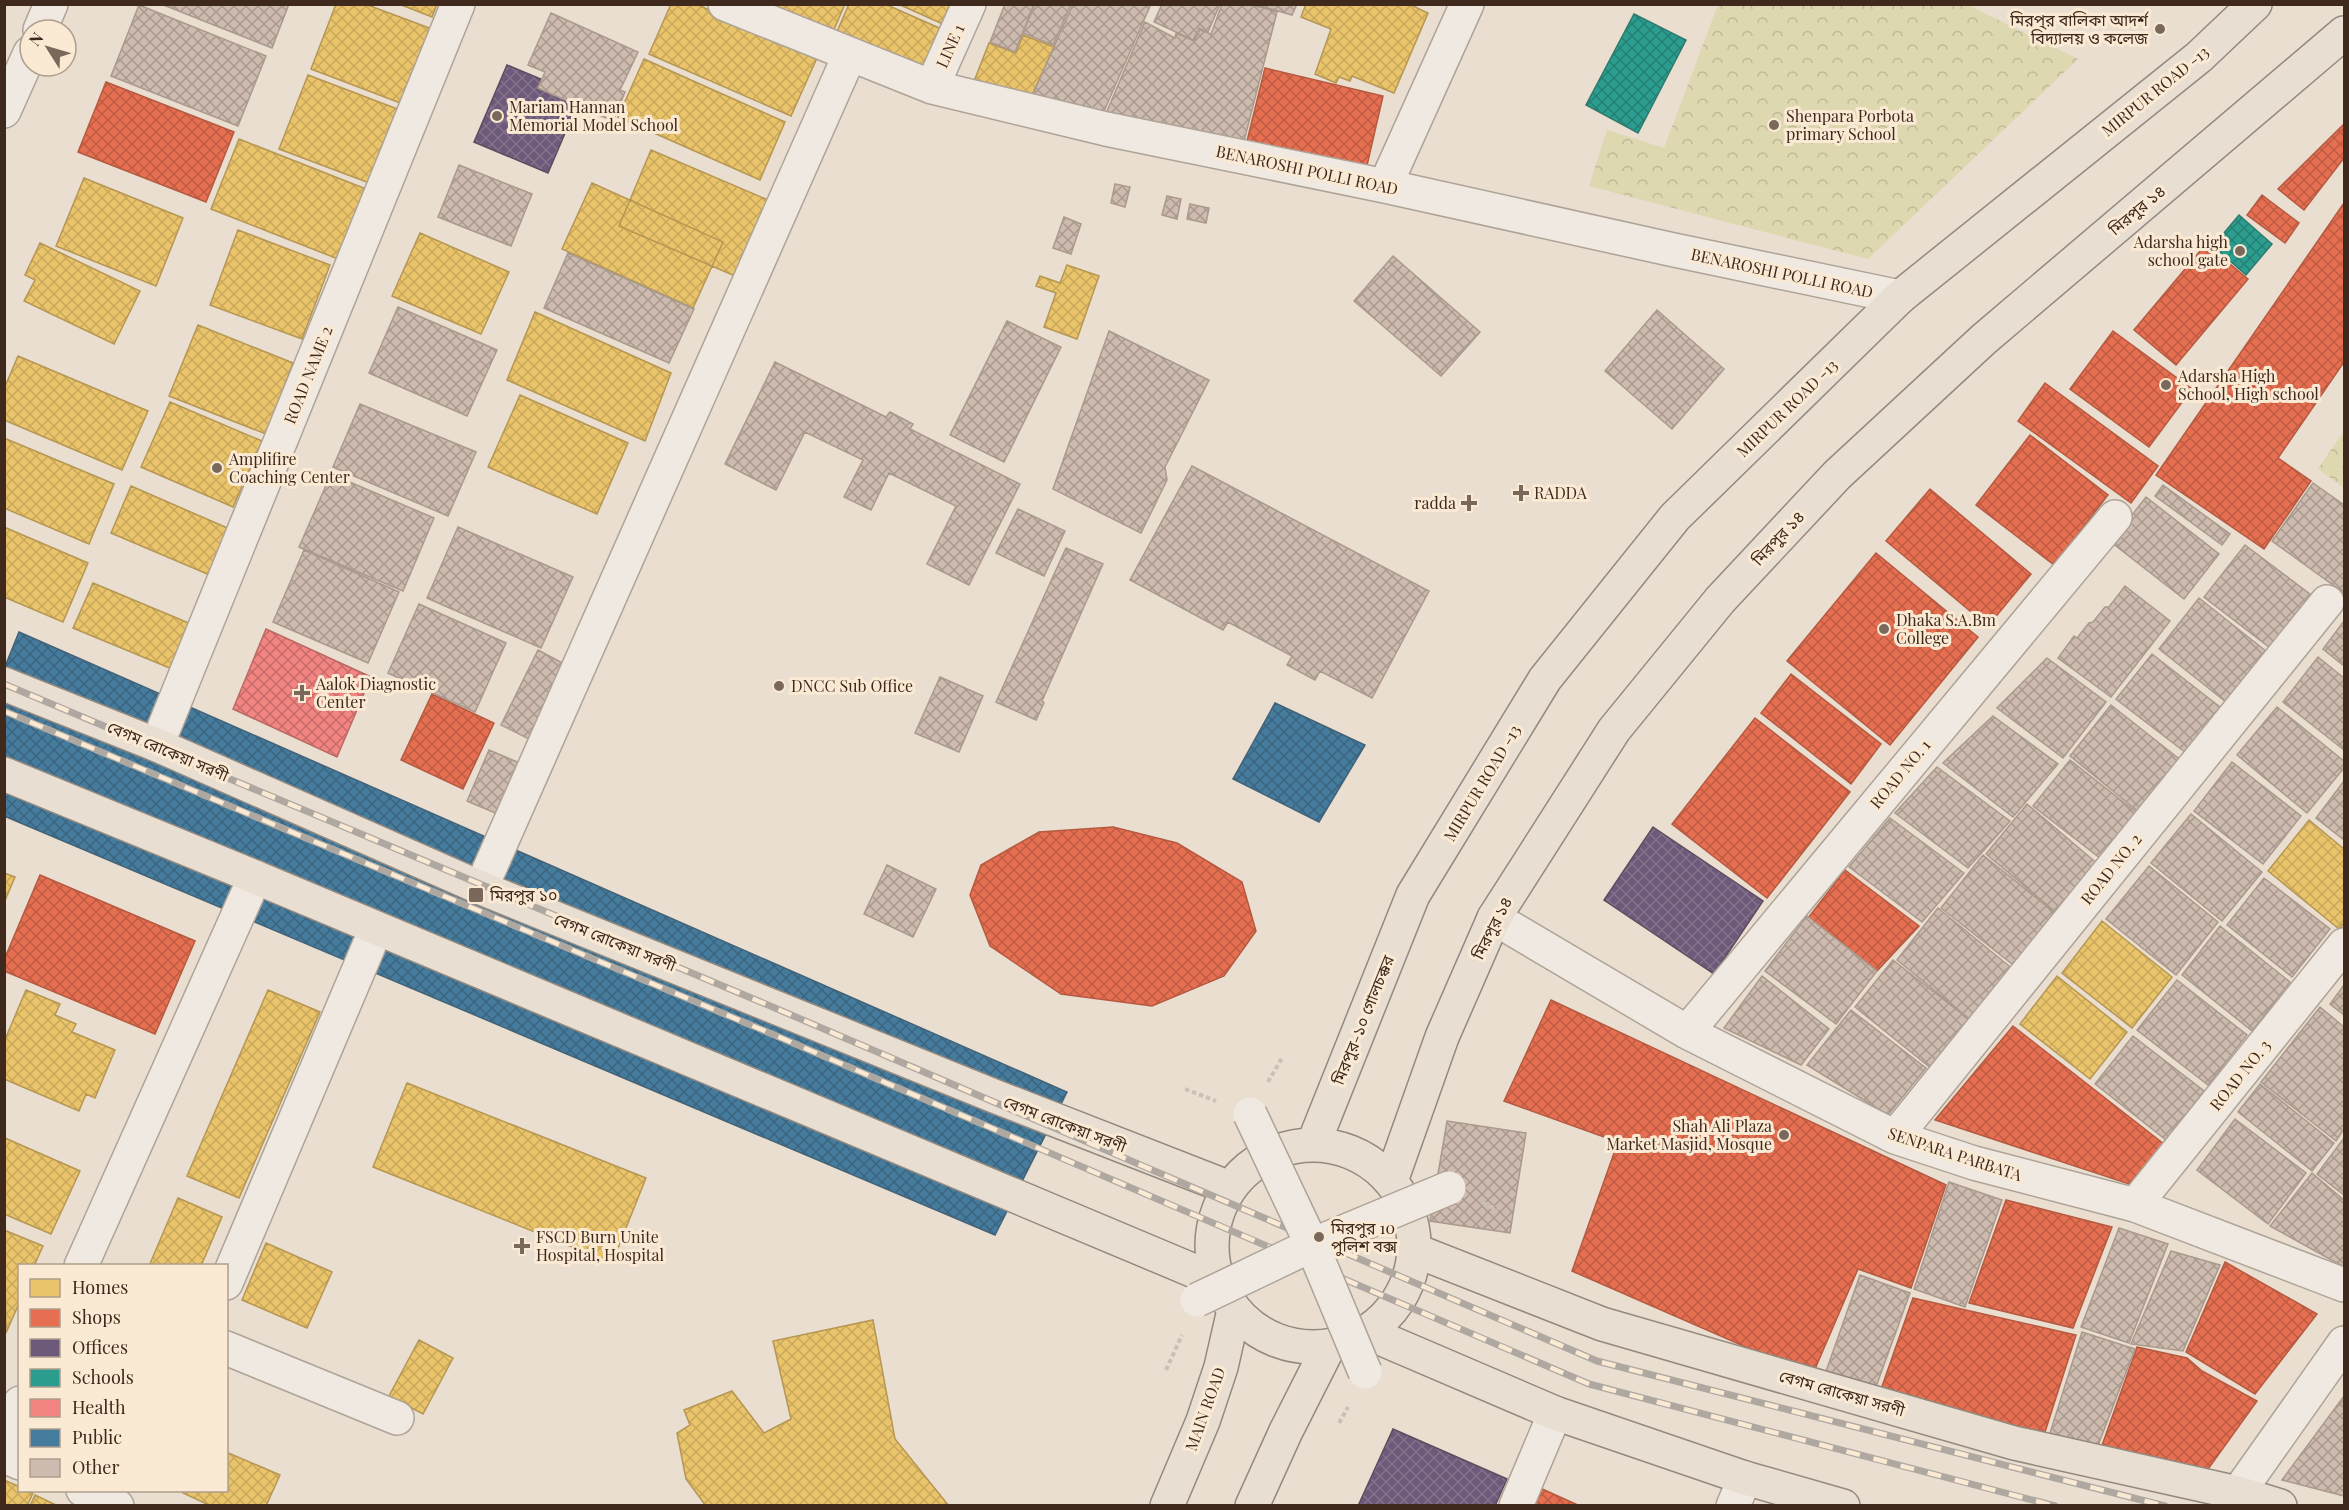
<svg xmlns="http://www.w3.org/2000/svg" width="2349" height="1510" font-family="'Playfair Display','Noto Sans Bengali',serif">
<defs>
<pattern id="park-crowns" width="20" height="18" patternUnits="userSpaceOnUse" patternTransform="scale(1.5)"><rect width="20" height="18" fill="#ddd8b0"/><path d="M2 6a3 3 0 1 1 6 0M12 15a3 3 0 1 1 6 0" fill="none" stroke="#bfb997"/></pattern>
<pattern id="homes-cross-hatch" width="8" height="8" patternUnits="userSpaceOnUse" patternTransform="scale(1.5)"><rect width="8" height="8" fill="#e9c46a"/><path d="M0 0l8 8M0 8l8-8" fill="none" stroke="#c9a85b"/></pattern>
<pattern id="shops-cross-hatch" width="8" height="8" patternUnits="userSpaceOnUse" patternTransform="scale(1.5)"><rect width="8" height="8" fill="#e76f51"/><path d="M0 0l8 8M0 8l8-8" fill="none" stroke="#bd5b43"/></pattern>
<pattern id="offices-cross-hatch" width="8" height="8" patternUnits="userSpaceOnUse" patternTransform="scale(1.5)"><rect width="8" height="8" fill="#6d597a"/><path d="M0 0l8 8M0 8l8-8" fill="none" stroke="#83728a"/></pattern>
<pattern id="schools-cross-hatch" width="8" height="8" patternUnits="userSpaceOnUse" patternTransform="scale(1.5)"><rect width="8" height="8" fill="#2a9d8f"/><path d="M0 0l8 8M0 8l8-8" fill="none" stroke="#258074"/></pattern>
<pattern id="health-cross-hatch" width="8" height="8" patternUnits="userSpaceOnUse" patternTransform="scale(1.5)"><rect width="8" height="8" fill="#f28482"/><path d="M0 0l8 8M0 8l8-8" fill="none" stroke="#c56c6a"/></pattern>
<pattern id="public-cross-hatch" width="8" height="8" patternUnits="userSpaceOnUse" patternTransform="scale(1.5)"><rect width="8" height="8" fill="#457b9d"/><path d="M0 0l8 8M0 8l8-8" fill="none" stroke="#3b657f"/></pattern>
<pattern id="building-cross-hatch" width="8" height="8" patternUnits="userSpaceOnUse" patternTransform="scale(1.5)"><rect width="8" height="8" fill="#cebbaf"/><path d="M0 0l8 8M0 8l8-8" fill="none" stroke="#a9988e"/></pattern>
</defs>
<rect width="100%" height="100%" fill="#e9decf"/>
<!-- park -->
<path fill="url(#park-crowns)" d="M1718,5H1968L2078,59L1868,259L1589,186L1607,130L1664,148Z
M2344,431V488L2318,469Z"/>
<!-- homes -->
<path fill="url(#homes-cross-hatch)" stroke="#b69653" stroke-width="1.5" d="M336,4H365L432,29L403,104L311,69Z
M399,4H437L432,17Z
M671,4H696L817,58L791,116L649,54Z
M743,4H845L829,41Z
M849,4H885L946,31L926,77L832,43Z
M898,4H954L945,25Z
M1306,4H1409L1428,13L1394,93L1352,76L1350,81L1339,77L1336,83L1315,74L1331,29L1301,17Z
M1023,35L1054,47L1028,104L971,89L989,43L1016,53Z
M644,59L785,122L760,180L618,117Z
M308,75L400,110L372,184L279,149Z
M239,139L366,189L338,259L211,209Z
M651,150L768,200L735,276L619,226Z
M84,178L183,218L156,286L56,246Z
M592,183L723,242L693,308L562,249Z
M238,230L330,265L302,339L210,305Z
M420,233L509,272L481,334L392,296Z
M40,243L140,291L114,344L24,301L35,280L25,275Z
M1067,265L1099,276L1077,339L1044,327L1056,293L1036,286L1040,276L1060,283Z
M535,312L671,373L645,441L507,380Z
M198,325L293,363L266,434L169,396Z
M18,356L148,411L122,470L4,420V389Z
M520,395L628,443L597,514L488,467Z
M170,402L262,441L233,507L141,467Z
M4,438L114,484L89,544L4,508Z
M131,486L232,530L212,576L111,533Z
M4,527L88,563L63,622L4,597Z
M93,583L191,624L172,669L73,628Z
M2309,820L2344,849V923L2339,929L2268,871Z
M4,873L15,877L4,903Z
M2102,921L2172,977L2132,1028L2062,973Z
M2057,976L2127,1032L2090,1079L2020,1024Z
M26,990L60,1004L55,1015L76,1024L72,1032L115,1050L95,1098L86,1094L79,1111L4,1079V1042Z
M268,990L320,1012L239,1198L187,1176Z
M407,1083L646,1178L612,1263L373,1167Z
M5,1138L80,1171L51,1234L4,1214Z
M178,1198L222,1217L201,1266H149Z
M4,1230L43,1246L34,1266H20V1301L6,1333Z
M266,1243L332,1272L307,1328L242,1300Z
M873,1320L895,1439L949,1506H706L686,1479L677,1433L690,1425L684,1410L732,1391L764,1433L791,1419L773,1341Z
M419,1340L453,1358L423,1414L389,1396Z
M226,1452L280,1475L266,1506H211L183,1493L185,1490H226Z
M4,1480L20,1487V1490L33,1493L27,1506H4Z
M35,1495L58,1506H30Z"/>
<!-- shops -->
<path fill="url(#shops-cross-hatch)" stroke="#b55a41" stroke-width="1.5" d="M1265,68L1383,96L1365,174L1246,145Z
M106,82L234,132L206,202L78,152Z
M2344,124V158L2304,210L2278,189Z
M2262,195L2299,223L2285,243L2247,215Z
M2344,203V362L2278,458L2311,481L2264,549L2156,475Z
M2206,244L2248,279L2176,365L2134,330Z
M2113,331L2192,389L2149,447L2070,389Z
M2045,383L2158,466L2131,503L2018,421Z
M2030,435L2108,495L2054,565L1976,505Z
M1930,489L2031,574L1988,626L1886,541Z
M1876,553L1978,637L1890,745L1787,661Z
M1791,674L1881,744L1851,784L1761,713Z
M432,694L494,723L463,789L401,760Z
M1755,718L1850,792L1767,898L1672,824Z
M1113,827L1177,843L1242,882L1256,931L1224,976L1152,1006L1061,994L990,946L970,895L981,865L1039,832Z
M1845,870L1919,926L1877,971L1808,918Z
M40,875L195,941L155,1034L4,971V960Z
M1551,1000L1946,1185L1911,1288L1858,1269L1812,1376L1572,1271L1618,1142L1504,1101Z
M2013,1026L2164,1144L2129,1184L1935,1120Z
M2006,1200L2112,1227L2073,1328L1969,1303Z
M2225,1262L2317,1314L2255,1394L2186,1352Z
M1913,1298L2076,1335L2044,1435L1879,1395Z
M2137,1347L2187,1358L2202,1371L2257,1401L2206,1472L2100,1451Z
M1540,1488L1580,1506H1532Z"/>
<!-- offices -->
<path fill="url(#offices-cross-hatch)" stroke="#5f4b5e" stroke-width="1.5" d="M507,65L581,96L548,173L474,142Z
M1653,827L1763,901L1714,974L1604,900Z
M1393,1429L1507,1479L1495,1506H1358Z"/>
<!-- schools -->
<path fill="url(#schools-cross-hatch)" stroke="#307a6d" stroke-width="1.5" d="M1634,14L1686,40L1638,133L1586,105Z
M2239,215L2272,244L2246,275L2213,246Z"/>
<!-- health -->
<path fill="url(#health-cross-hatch)" stroke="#bc6964" stroke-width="1.5" d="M266,629L371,677L337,757L233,709Z"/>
<!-- public -->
<path fill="url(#public-cross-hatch)" stroke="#436277" stroke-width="1.5" d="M19,632L1067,1092L995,1235L4,816V669Z
M1275,703L1365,745L1319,822L1233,779Z"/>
<!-- building -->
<path fill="url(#building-cross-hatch)" stroke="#aa998d" stroke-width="1.5" d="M161,4H289L272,48Z
M1005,4H1034L1015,52L990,42Z
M1035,4H1071L1053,45L1023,33Z
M1073,4H1151L1101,118L1029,103Z
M1162,4H1220L1208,32L1199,28L1193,40L1154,22Z
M1222,4H1249L1277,12L1242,149L1104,118L1145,22L1175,38L1176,33L1194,41L1200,30L1211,34Z
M1254,4H1297L1292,15Z
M139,5L266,56L238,126L111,76Z
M551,13L638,52L620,90L625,92L613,121L538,88L545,72L528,65Z
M459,165L532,194L511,246L438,217Z
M1115,184L1130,187L1125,207L1111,203Z
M1167,196L1181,199L1177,219L1162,215Z
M1190,204L1209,208L1206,223L1187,219Z
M1064,217L1081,224L1071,254L1053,248Z
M568,253L694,309L669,363L544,308Z
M1393,256L1480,332L1441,376L1354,301Z
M398,307L497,350L467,416L369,373Z
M1657,310L1724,369L1672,429L1605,371Z
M1007,321L1061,347L1004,462L950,435Z
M1109,331L1209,380L1165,467L1167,480L1141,533L1053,489Z
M775,362L886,417L890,412L913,424L910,429L1020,484L969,585L927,564L956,506L889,473L871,510L844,497L863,460L805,432L776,490L725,464Z
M360,404L476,452L448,516L333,467Z
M1192,466L1429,591L1372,698L1320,671L1315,680L1287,665L1292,656L1228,622L1223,630L1130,580Z
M331,474L434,518L403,591L299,547Z
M2313,483L2344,505V593L2272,541Z
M2163,485L2230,534L2222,545L2155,496Z
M2146,497L2219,554L2184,599L2111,542Z
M1018,509L1065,531L1044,576L996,553Z
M458,527L573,577L541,648L427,598Z
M2245,545L2315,598L2274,651L2204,597Z
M1066,548L1103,564L1042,701L1044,703L1036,720L996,702Z
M304,550L399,592L368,663L273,622Z
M2125,586L2170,621L2111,697L2058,658L2074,636L2077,638L2089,623L2093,622L2105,607H2109Z
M2199,598L2271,655L2231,706L2159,649Z
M419,604L506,643L475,712L388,673Z
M2344,621V666L2323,649Z
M538,650L572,668L535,742L501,725Z
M2152,654L2225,711L2190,756L2116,699Z
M2318,657L2344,678V750L2283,702Z
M2047,658L2106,702L2063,758L1997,708Z
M940,677L983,696L959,752L915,733Z
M2111,705L2182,761L2140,813L2070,756Z
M2277,707L2344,761V768L2307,813L2237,755Z
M1993,716L2058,764L2013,817L1943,763Z
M489,750L522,764L500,815L467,801Z
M2070,760L2141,816L2105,862L2033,806Z
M2232,762L2301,816L2263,864L2194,811Z
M1937,767L2010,821L1968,868L1895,813Z
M2344,781V840L2316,818Z
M2027,804L2099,865L2058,914L1986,854Z
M2191,814L2262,872L2222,921L2151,863Z
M1890,818L1964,873L1922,922L1849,867Z
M1983,855L2059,916L2017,968L1941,908Z
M887,865L936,889L913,937L864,914Z
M2149,866L2218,922L2176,975L2106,919Z
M2264,878L2330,929L2292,977L2227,925Z
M1938,908L2014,970L1972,1021L1897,960Z
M1807,916L1877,971L1836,1024L1765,971Z
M2220,926L2290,982L2252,1031L2182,975Z
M1893,960L1971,1021L1932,1069L1855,1007Z
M1762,976L1829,1029L1801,1065L1724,1028Z
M2177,980L2247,1035L2208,1085L2137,1030Z
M2344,985V1015L2330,1004Z
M2320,1007L2344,1027V1129L2336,1141L2261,1082Z
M1851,1010L1926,1068L1888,1115L1807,1065Z
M2133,1036L2204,1091L2166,1140L2095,1084Z
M2260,1084L2334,1143L2312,1171L2238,1112Z
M2235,1119L2306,1173L2268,1224L2197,1170Z
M1447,1121L1526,1133L1510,1233L1430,1221Z
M2344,1138V1195L2317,1174Z
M2312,1173L2344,1200V1267L2270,1226Z
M1949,1182L2002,1200L1965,1307L1914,1289Z
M2119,1228L2168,1244L2129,1343L2081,1327Z
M2171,1251L2220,1265L2183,1351L2131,1344Z
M1860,1275L1910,1293L1873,1395L1824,1377Z
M2082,1332L2135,1349L2097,1448L2050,1433Z
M2344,1396V1496L2282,1480Z"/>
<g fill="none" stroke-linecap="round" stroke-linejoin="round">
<defs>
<path id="minor" d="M725,4L932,87L1106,129L1385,186L1674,250L1900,297
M40,30L51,4
M932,87L969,4
M4,111L30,53
M1385,186L1467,4
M157,745L458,4
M481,888L850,54
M1494,918L1687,1032L1895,1137L1974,1163L2135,1205L2344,1285
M1687,1032L2115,517
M1895,1137L2327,602
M2135,1205L2344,945
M81,1266L255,877
M226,1283L376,929
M226,1348L397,1418
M4,1435L20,1403
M4,1456L20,1463
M83,1490L117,1506
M2238,1493L2344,1343
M1516,1506L1555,1413
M1733,1506L1745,1478"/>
<path id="major" d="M4,684L157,745L481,888L994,1096L1230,1188
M4,774L255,877L1218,1281
M1313,1145L1413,895L1545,679L1675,517L1900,297L2199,57L2255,4
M1212 1246a101 101 0 1 1 202 0a101 101 0 1 1-202 0Z
M1391,1181L1442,1037L1494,918L1614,730L1720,600L1837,475L1984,339L2344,33
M1414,1250L1602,1324L2014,1443L2238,1493L2280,1506
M1366,1332L1555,1413L1745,1478L1843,1506
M1167,1506L1203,1421L1221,1367L1234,1310
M1252,1506L1286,1431L1329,1346"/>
</defs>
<!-- minor casing -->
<use href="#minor" stroke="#aea397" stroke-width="36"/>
<!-- major casing -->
<use href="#major" stroke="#94897f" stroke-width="36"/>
<!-- path -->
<path stroke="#c9c0b7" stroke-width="4" stroke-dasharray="4.5 3" stroke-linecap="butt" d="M1268,1082L1282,1058
M1185,1089L1216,1101
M1483,1203L1498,1210
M1166,1370L1182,1335
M1339,1423L1348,1407"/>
<!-- minor -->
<use href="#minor" stroke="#f0e9e1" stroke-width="33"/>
<!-- major -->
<use href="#major" stroke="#e8ded2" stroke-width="33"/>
<defs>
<path id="rail" d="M4,684L775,1008L1597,1361L2165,1506
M4,711L765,1031L1589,1384L2055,1506"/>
</defs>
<!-- rail casing -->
<use href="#rail" stroke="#afa8a1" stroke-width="7"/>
<!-- rail -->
<use href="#rail" stroke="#faead4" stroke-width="4.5" stroke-dasharray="14" stroke-linecap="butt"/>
<defs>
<path id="minor-bridge" d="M1250,1114L1312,1245L1365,1372
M1197,1300L1312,1245L1449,1188"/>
</defs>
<!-- minor-bridge casing -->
<use href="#minor-bridge" stroke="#aea397" stroke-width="36" stroke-linecap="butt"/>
<!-- minor-bridge -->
<use href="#minor-bridge" stroke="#f0e9e1" stroke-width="33"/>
</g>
<!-- markers -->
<g fill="#7a685b" stroke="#faead4" stroke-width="2">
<circle cx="2160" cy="29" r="6"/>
<circle cx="497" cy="116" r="6"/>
<circle cx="1774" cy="125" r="6"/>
<circle cx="2240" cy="251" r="6"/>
<circle cx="2166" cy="385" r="6"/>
<circle cx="217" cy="468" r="6"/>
<path d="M1518 484h6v6h6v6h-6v6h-6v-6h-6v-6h6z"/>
<path d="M1466 494h6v6h6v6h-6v6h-6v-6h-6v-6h6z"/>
<circle cx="1884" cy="629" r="6"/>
<circle cx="779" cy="686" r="6"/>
<path d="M299 684h6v6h6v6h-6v6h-6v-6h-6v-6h6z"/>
<rect x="468" y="887" width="16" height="16" rx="3"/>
<circle cx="1784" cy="1135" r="6"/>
<circle cx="1319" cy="1237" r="6"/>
<path d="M519 1237h6v6h6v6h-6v6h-6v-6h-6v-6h6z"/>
</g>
<g text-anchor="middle" stroke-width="6" stroke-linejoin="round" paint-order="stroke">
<!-- poi labels -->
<g font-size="16" fill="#3f291d" stroke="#faead4" text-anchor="start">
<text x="2148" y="26" text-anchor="end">মিরপুর বালিকা আদর্শ<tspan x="2148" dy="18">বিদ্যালয় ও কলেজ</tspan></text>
<text x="509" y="113">Mariam Hannan<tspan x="509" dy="18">Memorial Model School</tspan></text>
<text x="1786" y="122">Shenpara Porbota<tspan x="1786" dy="18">primary School</tspan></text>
<text x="2228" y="248" text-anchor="end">Adarsha high<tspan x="2228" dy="18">school gate</tspan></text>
<text x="2178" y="382">Adarsha High<tspan x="2178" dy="18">School, High school</tspan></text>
<text x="229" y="465">Amplifire<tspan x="229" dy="18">Coaching Center</tspan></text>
<text x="1534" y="499">RADDA</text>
<text x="1456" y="509" text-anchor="end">radda</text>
<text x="1896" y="626">Dhaka S.A.Bm<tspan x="1896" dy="18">College</tspan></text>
<text x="316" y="690">Aalok Diagnostic<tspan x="316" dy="18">Center</tspan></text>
<text x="791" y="692">DNCC Sub Office</text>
<text x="490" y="901">মিরপুর ১০</text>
<text x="1772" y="1132" text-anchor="end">Shah Ali Plaza<tspan x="1772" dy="18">Market Masjid, Mosque</tspan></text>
<text x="1331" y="1234">মিরপুর 10<tspan x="1331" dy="18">পুলিশ বক্স</tspan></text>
<text x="536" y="1243">FSCD Burn Unite<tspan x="536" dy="18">Hospital, Hospital</tspan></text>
</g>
<!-- street labels -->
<g font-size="16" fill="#3f291d" stroke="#faead4">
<text transform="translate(950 46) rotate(-66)" y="6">LINE 1</text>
<text transform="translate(2155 91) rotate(-39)" y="6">MIRPUR ROAD -13</text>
<text transform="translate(1307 170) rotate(12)" y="6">BENAROSHI POLLI ROAD</text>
<text transform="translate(2137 210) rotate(-40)" y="6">মিরপুর ১৪</text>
<text transform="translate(1782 273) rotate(12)" y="6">BENAROSHI POLLI ROAD</text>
<text transform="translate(308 375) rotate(-68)" y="6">ROAD NAME 2</text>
<text transform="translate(1787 408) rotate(-44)" y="6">MIRPUR ROAD -13</text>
<text transform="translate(1778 538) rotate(-47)" y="6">মিরপুর ১৪</text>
<text transform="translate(168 751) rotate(23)" y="6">বেগম রোকেয়া সরণী</text>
<text transform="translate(1900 774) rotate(-50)" y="6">ROAD NO. 1</text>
<text transform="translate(1482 783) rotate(-59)" y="6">MIRPUR ROAD -13</text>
<text transform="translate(2111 869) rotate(-51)" y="6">ROAD NO. 2</text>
<text transform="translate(1492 928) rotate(-63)" y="6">মিরপুর ১৪</text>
<text transform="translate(615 942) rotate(22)" y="6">বেগম রোকেয়া সরণী</text>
<text transform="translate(1363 1020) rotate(-68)" y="6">মিরপুর-১০ গোলচক্কর</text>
<text transform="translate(2240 1075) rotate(-51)" y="6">ROAD NO. 3</text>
<text transform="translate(1065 1124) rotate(21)" y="6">বেগম রোকেয়া সরণী</text>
<text transform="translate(1955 1154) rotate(18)" y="6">SENPARA PARBATA</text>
<text transform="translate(1842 1393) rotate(16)" y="6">বেগম রোকেয়া সরণী</text>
<text transform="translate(1205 1409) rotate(-70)" y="6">MAIN ROAD</text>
</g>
</g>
<!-- border -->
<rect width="2349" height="1510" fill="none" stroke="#3f291d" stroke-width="12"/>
<!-- legend -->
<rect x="18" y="1264" width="210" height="228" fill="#faead4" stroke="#af9d8b" stroke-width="1.5"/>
<rect x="30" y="1279" width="30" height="18" fill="#e9c46a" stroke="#af9d8b" stroke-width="1.5"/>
<text x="72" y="1294" font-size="18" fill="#3f291d">Homes</text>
<rect x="30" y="1309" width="30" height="18" fill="#e76f51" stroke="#af9d8b" stroke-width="1.5"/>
<text x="72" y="1324" font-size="18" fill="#3f291d">Shops</text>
<rect x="30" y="1339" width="30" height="18" fill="#6d597a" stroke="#af9d8b" stroke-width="1.5"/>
<text x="72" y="1354" font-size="18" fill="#3f291d">Offices</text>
<rect x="30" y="1369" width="30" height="18" fill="#2a9d8f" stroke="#af9d8b" stroke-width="1.5"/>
<text x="72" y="1384" font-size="18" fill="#3f291d">Schools</text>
<rect x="30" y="1399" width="30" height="18" fill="#f28482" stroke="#af9d8b" stroke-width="1.5"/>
<text x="72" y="1414" font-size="18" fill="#3f291d">Health</text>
<rect x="30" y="1429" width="30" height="18" fill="#457b9d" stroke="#af9d8b" stroke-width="1.5"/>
<text x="72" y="1444" font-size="18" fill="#3f291d">Public</text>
<rect x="30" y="1459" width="30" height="18" fill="#cebbaf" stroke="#af9d8b" stroke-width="1.5"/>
<text x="72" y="1474" font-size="18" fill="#3f291d">Other</text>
<!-- north arrow -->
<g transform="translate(48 48) rotate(307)"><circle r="28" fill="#faead4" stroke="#af9d8b" stroke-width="1.5"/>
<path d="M0-4.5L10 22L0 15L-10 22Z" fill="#7a685b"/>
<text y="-9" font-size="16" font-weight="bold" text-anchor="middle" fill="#3f291d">N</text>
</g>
</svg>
